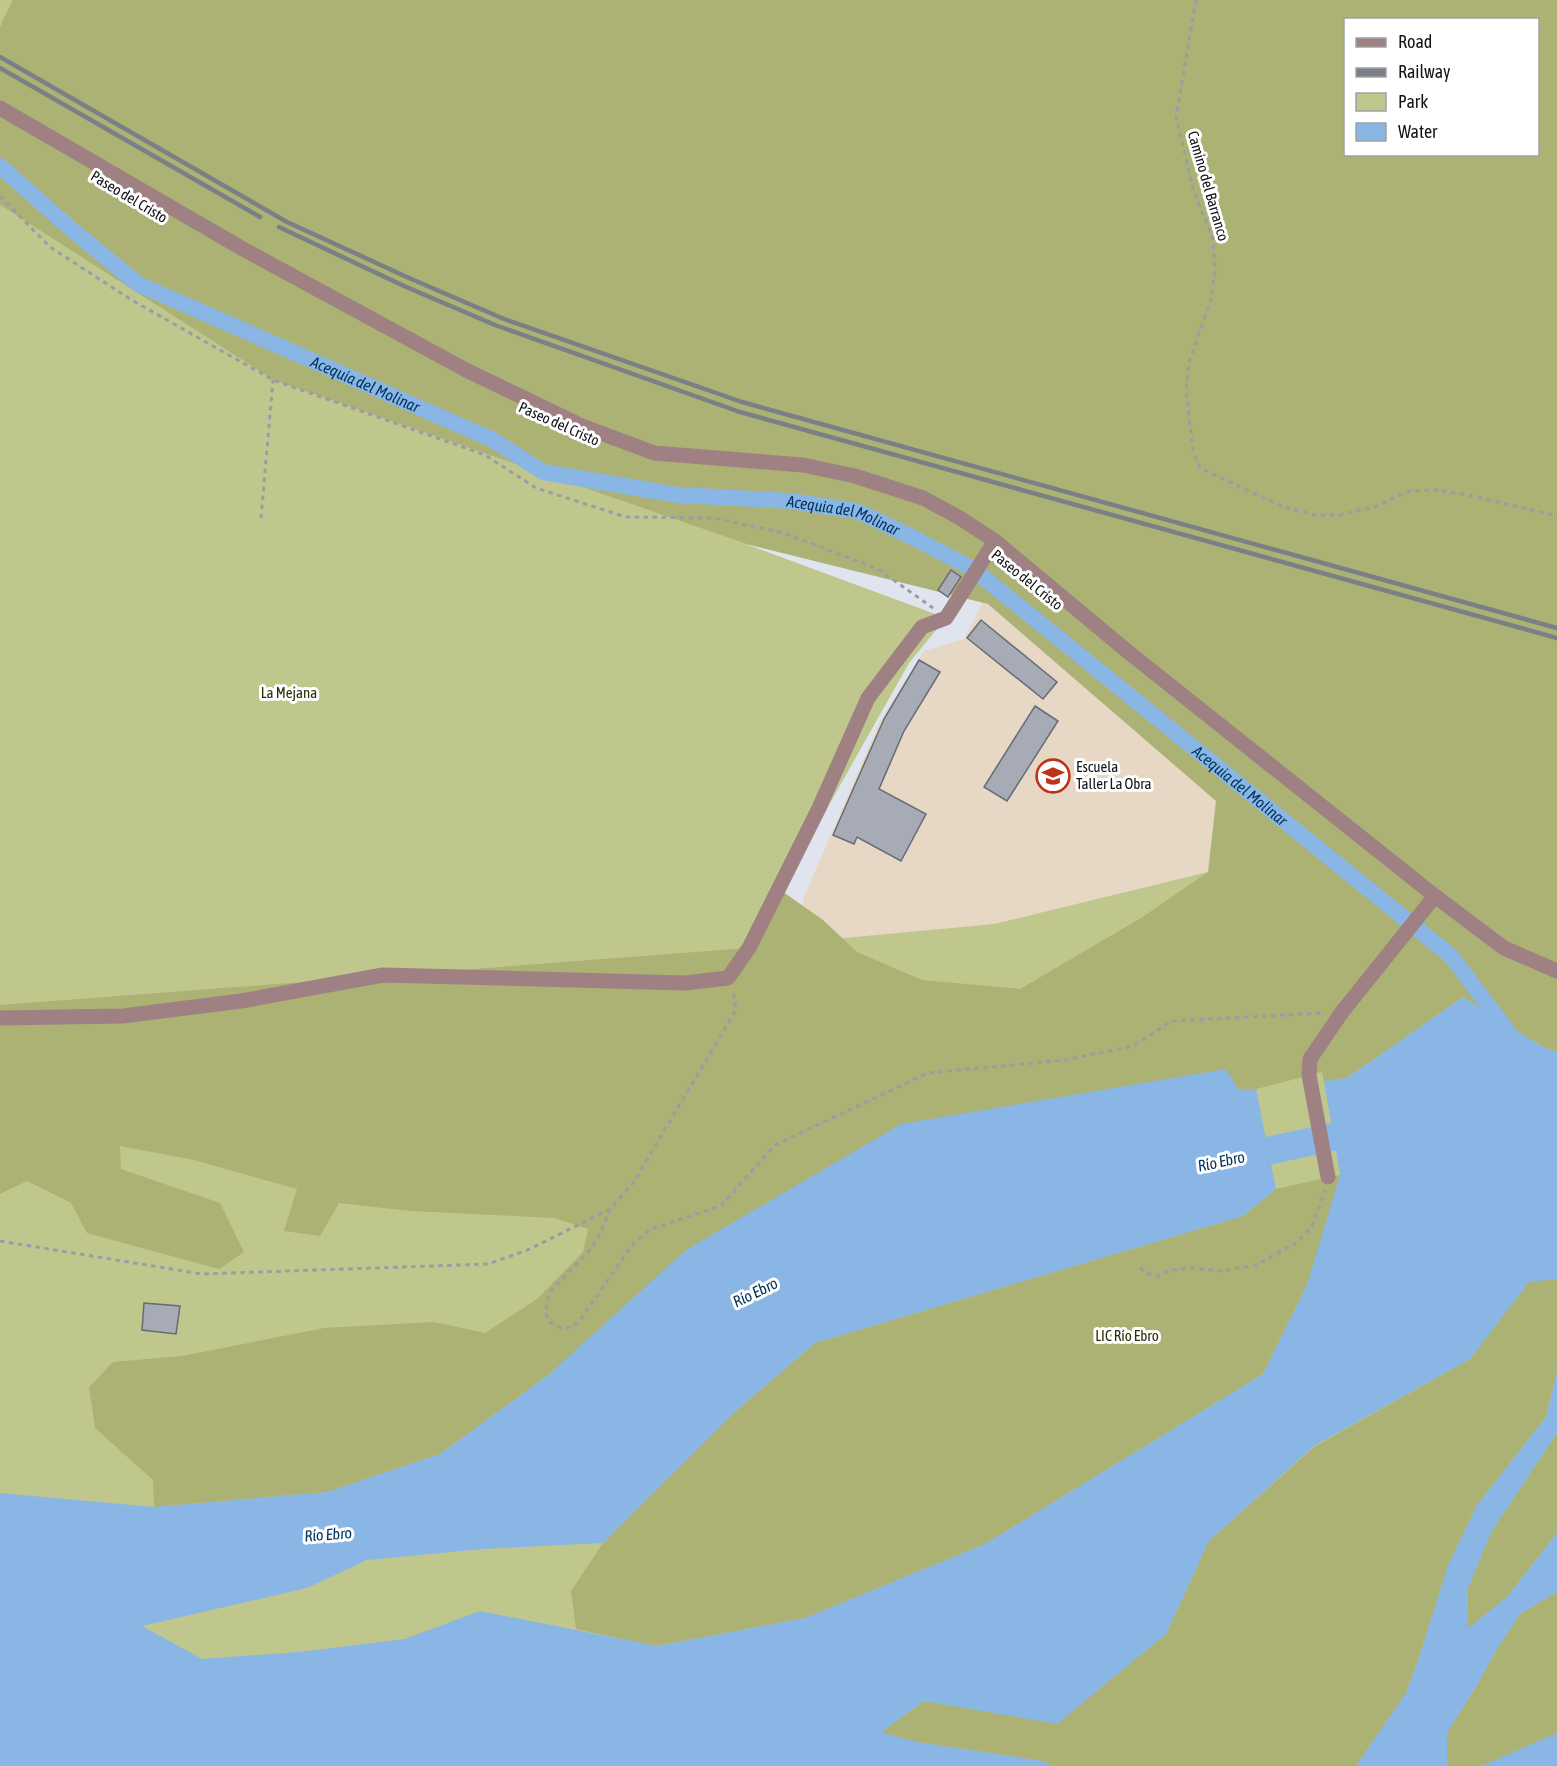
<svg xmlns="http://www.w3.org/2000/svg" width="1557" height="1766" font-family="'Asap Condensed',sans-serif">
<rect width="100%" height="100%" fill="#dfe4ef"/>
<!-- education -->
<path fill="#e7d7c5" d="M999,570L1317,831L1283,890L913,983L799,929L804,897L880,721L924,651L964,639Z"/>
<!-- green -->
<path fill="#c0c78d" d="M0,0H15L1,25L0,24Z
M0,205L273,380L746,544L946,618L909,663L749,947L994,924L1208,872L1557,968V1766H0Z"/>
<!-- forest -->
<path fill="#abb274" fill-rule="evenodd" d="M13,0H1557V1052L1543,1047L1463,997L1347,1078L1324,1081L1322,1072L1256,1089H1238L547,1376L440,1454L327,1492L154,1507L153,1480L95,1428L89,1387L113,1362L182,1356L324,1328L434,1322L485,1333L537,1299L583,1252L588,1229L555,1218L410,1211L339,1203L320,1236L284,1231L297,1189L194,1160L120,1146L121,1169L220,1203L244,1252L219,1269L87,1233L71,1203L27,1181L0,1194V1005L748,948L779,889L823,920L857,952L922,980L1020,989L1141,918L1208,872L1216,801L988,604L746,544L273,380L0,205V26ZM1346,20H1538V154H1346Z
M1344,1174L1307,1285L1263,1374L985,1544L805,1618L656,1646L576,1629L571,1591L603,1543L738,1409L815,1343L1243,1216L1276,1189Z
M1557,1279V1372L1546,1417L1477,1505L1447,1569L1417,1664L1406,1693L1356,1766H1053L1043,1761L917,1742L880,1733L924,1701L1057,1723L1166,1634L1209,1541L1314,1447L1470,1359L1529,1281Z
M1557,1433V1533L1507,1597L1467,1630L1468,1588L1492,1530Z
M1557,1592V1734L1481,1766H1447V1733L1476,1687L1495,1652L1520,1614Z"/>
<!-- water -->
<path fill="#89b6e5" d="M1463,997L1543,1047L1557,1052V1279L1529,1282L1470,1359L1314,1446L1209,1541L1166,1634L1057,1724L924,1701L881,1732L917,1742L1043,1761L1053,1766H0V1493L154,1507L327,1492L440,1454L547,1376L686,1250L901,1124L1226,1069L1238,1089H1256L1276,1189L1243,1216L815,1343L738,1409L603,1543L483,1549L367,1560L307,1588L142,1626L202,1659L299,1652L405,1639L480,1611L657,1646L805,1618L985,1544L1263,1374L1307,1285L1340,1175L1324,1081L1347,1078Z
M1557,1372V1433L1492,1531L1468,1588L1467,1629L1507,1597L1557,1533V1592L1520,1614L1495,1652L1476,1687L1447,1733V1766H1356L1406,1693L1417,1664L1447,1568L1477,1505L1546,1417Z
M1557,1734V1766H1481L1553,1735Z"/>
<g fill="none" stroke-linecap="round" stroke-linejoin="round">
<!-- canal -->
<path stroke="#89b6e5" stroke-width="16" id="s1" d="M0,166L70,228L138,284L493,440L543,472L678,495L790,501L857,511L910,536L973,569L1451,956L1512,1037"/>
<!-- river -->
<path stroke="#89b6e5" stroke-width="28" d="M1230,1159L1337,1136L1369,1125"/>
</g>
<!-- building -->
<path fill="#a7abb6" stroke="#676b75" stroke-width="1.5" d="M951,570L961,577L948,597L938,590Z
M981,620L1057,682L1043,699L967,638Z
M919,660L940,672L904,731L879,789L926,814L901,861L857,837L854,844L833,835L884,719Z
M1035,706L1058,721L1007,801L984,787Z
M144,1303L180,1306L176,1334L142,1330Z"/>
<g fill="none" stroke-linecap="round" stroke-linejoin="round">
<!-- path -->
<path stroke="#999da5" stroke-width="3" stroke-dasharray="4.5 4.5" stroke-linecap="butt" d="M1196,0L1176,117L1194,192L1213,239L1215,270L1211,300L1189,362L1186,391L1193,451L1200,468L1281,506L1315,515H1340L1377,506L1409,491L1436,490L1468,495L1557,516
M0,196L50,247L130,299L273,380L485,455L536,488L626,517L714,518L784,533L878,569L933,608
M261,518L273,380
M610,1209L599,1236L588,1252L550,1292L545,1313L551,1323L565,1329L579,1322L632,1245L651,1229L721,1206L775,1145L928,1073L1064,1060L1133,1046L1172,1021L1323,1013
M0,1241L202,1274L488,1264L530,1249L610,1209L633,1183L736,1010L733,991
M1140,1268L1146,1273L1158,1276L1171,1270L1194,1268L1223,1271L1256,1265L1296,1243L1311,1228L1325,1190"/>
<!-- minor -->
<path stroke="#9f8184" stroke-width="15" d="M0,108L243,249L466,370L582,426L654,453L803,465L855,476L923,498L960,518L995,541L1127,651L1435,896L1504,948L1557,971
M0,1018L123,1016L241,1001L383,975L685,983L728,978L749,948L819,808L868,698L922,627L946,618L995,541
M1328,1177L1309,1075L1310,1059L1342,1012L1435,896"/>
<!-- rail -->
<path stroke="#7b7f86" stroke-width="4.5" d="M0,57L287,222L409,278L504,319L742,402L1557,628
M0,68L260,217
M279,227L404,286L495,325L740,412L1557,638"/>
</g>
<!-- icons -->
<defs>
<symbol id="school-ring" viewBox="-11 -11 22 22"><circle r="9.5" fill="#fff" stroke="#be3317" stroke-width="1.5"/><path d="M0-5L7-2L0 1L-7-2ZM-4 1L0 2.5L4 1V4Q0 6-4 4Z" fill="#be3317"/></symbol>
</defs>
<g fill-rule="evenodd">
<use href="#school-ring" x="1034" y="757" width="38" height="38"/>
</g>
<g text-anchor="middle" stroke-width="6" stroke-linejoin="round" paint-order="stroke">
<!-- street labels -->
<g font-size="15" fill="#111316" stroke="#fff">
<text transform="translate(1208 186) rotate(74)" y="5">Camino del Barranco</text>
<text transform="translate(129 197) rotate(31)" y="5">Paseo del Cristo</text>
<text transform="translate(559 424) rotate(24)" y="5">Paseo del Cristo</text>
<text transform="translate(1027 580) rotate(39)" y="5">Paseo del Cristo</text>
</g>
<!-- park labels -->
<g font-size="15" fill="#2b2e00" stroke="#fff">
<text x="289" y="698">La Mejana</text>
<text x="1127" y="1341">LIC Río Ebro</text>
</g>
<!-- poi labels -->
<g font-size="15" fill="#111316" stroke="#fff" text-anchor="start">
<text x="1076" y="772">Escuela<tspan x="1076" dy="17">Taller La Obra</tspan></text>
</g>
<!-- water labels -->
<g font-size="16" font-style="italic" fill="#00335d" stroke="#fff">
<text dy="6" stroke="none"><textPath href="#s1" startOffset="430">Acequia del Molinar</textPath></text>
<text dy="6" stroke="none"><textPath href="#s1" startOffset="933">Acequia del Molinar</textPath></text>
<text dy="6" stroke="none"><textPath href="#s1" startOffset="1419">Acequia del Molinar</textPath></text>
<text transform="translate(1221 1161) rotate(-12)" y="6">Río Ebro</text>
<text transform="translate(755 1292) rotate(-26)" y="6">Río Ebro</text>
<text transform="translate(328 1534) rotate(-4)" y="6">Río Ebro</text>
</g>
</g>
<!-- legend -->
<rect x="1344" y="18" width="195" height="138" fill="#ffffff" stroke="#a0a1a2" stroke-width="1.5"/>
<rect x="1356" y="38" width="30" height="9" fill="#9f8184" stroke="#a0a1a2" stroke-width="1.5"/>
<text x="1398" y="48" font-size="18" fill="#111316">Road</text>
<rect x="1356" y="68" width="30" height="9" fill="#7b7f86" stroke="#a0a1a2" stroke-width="1.5"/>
<text x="1398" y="78" font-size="18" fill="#111316">Railway</text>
<rect x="1356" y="93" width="30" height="18" fill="#c0c78d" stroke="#a0a1a2" stroke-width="1.5"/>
<text x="1398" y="108" font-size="18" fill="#111316">Park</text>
<rect x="1356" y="123" width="30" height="18" fill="#89b6e5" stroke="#a0a1a2" stroke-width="1.5"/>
<text x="1398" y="138" font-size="18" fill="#111316">Water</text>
</svg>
